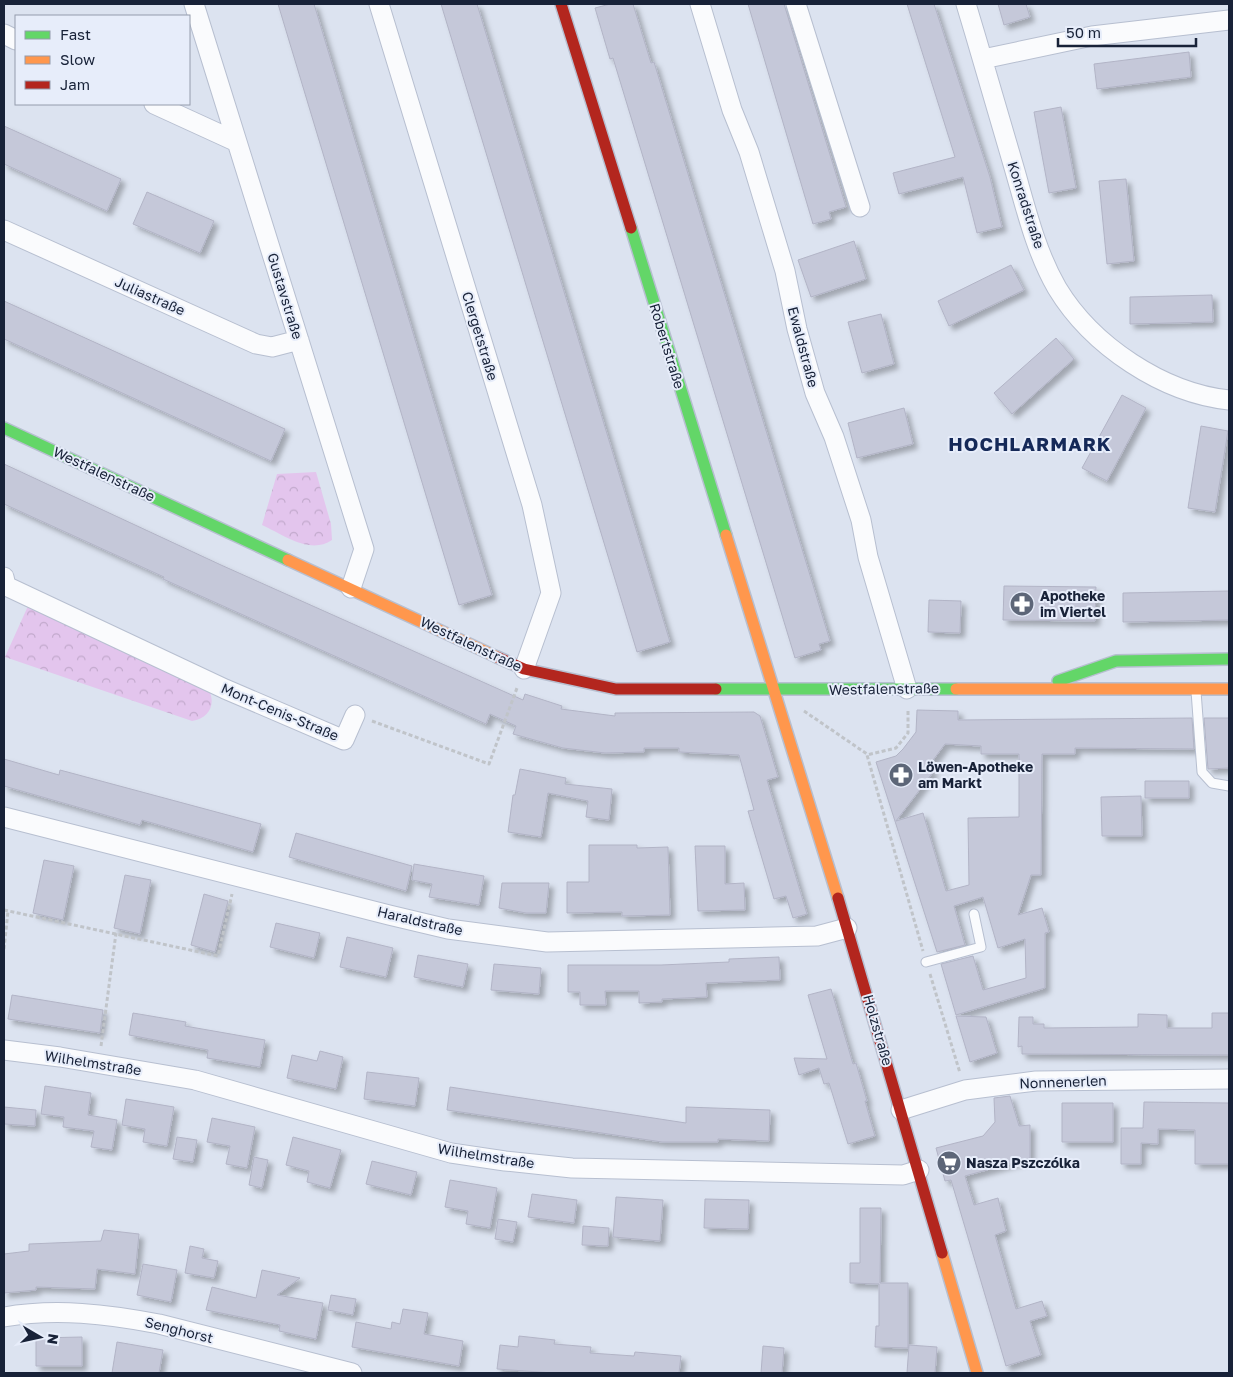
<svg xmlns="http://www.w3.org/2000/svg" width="1233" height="1377" font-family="'Golos Text',sans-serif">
<defs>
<pattern id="park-crowns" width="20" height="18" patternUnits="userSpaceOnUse" patternTransform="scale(1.25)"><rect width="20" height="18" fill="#e3c5ed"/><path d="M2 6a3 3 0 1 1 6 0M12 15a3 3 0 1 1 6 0" fill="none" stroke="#c2a9cc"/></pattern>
<filter id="shadow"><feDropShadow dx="4.5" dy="4.5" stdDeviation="2.5" flood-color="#0004"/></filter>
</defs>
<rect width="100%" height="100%" fill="#dce3f0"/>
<!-- park -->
<path fill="url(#park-crowns)" d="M316,472L331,524L332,540C310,555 284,535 262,525L277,474Z
M28,606L209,690C216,705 209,718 192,721L5,657Z"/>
<!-- building -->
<path fill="#c5c8d9" stroke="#b2b4c6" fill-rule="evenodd" filter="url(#shadow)" d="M278,4H314L492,595L459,605Z
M441,4H477L670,642L637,652Z
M610,4H633L651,63L654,62L830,641L819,644L821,650L795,658L613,58L610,59L595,8Z
M748,4H784L846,207L829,212L831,219L813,224Z
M907,4H934L990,177L1002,227L977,233L963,177L899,194L893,173L955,157Z
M998,4H1026L1030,17L1004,25Z
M1189,52L1191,77L1097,89L1094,64Z
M1061,107L1076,188L1049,193L1034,112Z
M4,126L121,179L107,211L4,164Z
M1126,179L1134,261L1107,264L1099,181Z
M147,192L214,221L200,253L133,224Z
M854,241L866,279L811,297L798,260Z
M1011,265L1024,290L949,326L938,301Z
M1212,295L1213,322L1130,324V297Z
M4,301L285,429L271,461L4,339Z
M881,314L894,364L862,373L848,322Z
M1056,338L1074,359L1012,414L994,393Z
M1122,395L1146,408L1107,481L1082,468Z
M904,408L913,444L857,458L848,423Z
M1201,426L1228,431L1215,512L1188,508Z
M4,464L221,565L523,700L525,694L562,706L561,709L615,716V713L754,712L760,716L778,777L767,780L807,914L793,918L786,896L774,899L748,811L754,810L739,755L679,752V748H644V752L605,753L563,748L513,734L516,726L490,714L486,724L163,579L164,577L4,504Z
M1004,586L1096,587L1095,621L1003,620Z
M1229,591V620L1123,622V593Z
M929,600L961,601L960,633L928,632Z
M917,710L958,711V720L1192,718L1194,749L1075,748V754H1042L1041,875H1031L1018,915L1042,908L1049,932L1045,933V988L956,1015L941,964L973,956L983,990L1026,978L1025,939L998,948L983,897L954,906L965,945L937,952L936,949L876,762L896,756L903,749L916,732ZM945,744L981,746V754H1019V817L968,818L969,885L946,891L923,813L896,821L934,771L928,767Z
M1204,718H1229V768L1208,769Z
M4,759L59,775L60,770L261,824L253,852L142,820L140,825L4,786Z
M520,769L566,778L565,784L612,789L609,820L586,817L588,801L548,793L541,837L508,832L513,795H515Z
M1145,781H1189V798H1145Z
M1141,796L1142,836H1102L1101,797Z
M296,833L412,866L406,891L289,857Z
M589,845H637V848L668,847L670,915L622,916V912L567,913V882H589Z
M695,846H725V884L744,883L745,910L698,911Z
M44,860L74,866L63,920L33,913Z
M414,864L484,876L479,905L429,897L432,884L412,880Z
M125,875L151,880L140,934L114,928Z
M502,883H549L546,913H526L499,908Z
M204,894L228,901L215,952L191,945Z
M276,923L320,933L314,958L270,947Z
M347,937L393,948L386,977L340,967Z
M418,955L468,964L463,987L414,977Z
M779,957L780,980L706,983L707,997L662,999V1002L639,1003V991H605L606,1005H580V992H568V965H661L729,962V959Z
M494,964L541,968L539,994L491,990Z
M831,989L853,1064L856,1063L867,1101H865L875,1136L848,1144L829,1083L824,1084L819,1068L799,1075L794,1058L827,1059L808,995Z
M12,995L103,1010L100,1033L8,1019Z
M133,1013L186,1022L185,1026L265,1040L260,1067L207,1058L208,1050L129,1035Z
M1212,1013H1229V1055L1022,1054V1046L1018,1047L1019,1017H1033V1024H1044V1028L1138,1027V1014L1167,1015V1028H1212Z
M956,1016L986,1017L997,1053L970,1062Z
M320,1051L343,1057L336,1089L287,1078L292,1055L317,1061Z
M367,1072L419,1078L415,1106L364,1099Z
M45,1086L91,1093L88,1115L117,1120L112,1150L91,1147L94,1131L63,1127L64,1117L41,1114Z
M450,1087L686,1123V1107L770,1110L769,1141L718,1139V1142H662L447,1110Z
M1010,1096L1019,1126L1030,1125V1158L965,1176L974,1205L998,1198L1006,1231L995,1235L1016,1309L1042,1301L1047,1316L1030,1321L1041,1355L1006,1366L951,1180L945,1181L936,1148L983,1136L995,1122L994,1098Z
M126,1099L174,1107L167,1146L143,1142L145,1129L122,1125Z
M1144,1102L1229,1103V1164H1195V1130L1158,1129V1144L1141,1143V1164H1121V1128H1143Z
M1062,1103H1113V1142H1062Z
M4,1107L36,1110L35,1126L4,1124Z
M212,1118L255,1127L247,1168L226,1164L230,1146L207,1142Z
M177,1137L197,1140L193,1162L173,1159Z
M293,1137L341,1150L330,1188L307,1182L309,1171L286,1165Z
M254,1157L268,1160L262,1188L249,1185Z
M372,1161L417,1172L411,1195L366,1184Z
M450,1180L497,1188L490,1228L466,1224L468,1211L445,1207Z
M532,1194L577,1200L574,1223L528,1217Z
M616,1197L663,1200L660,1241L613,1237Z
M705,1199L749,1200L748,1229L704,1228Z
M860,1208H881L880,1283H908V1348L875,1347L876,1326H879V1284L850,1283V1263H860Z
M498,1219L517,1222L513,1242L495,1239Z
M583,1226L609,1228L608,1246L582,1245Z
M104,1230L139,1234L135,1274L97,1269L95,1289L36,1287V1290L4,1293V1254L29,1251V1244L101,1241Z
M190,1246L204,1249L202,1258L218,1261L214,1278L185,1273Z
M143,1264L177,1270L171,1302L137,1295Z
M262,1270L300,1278L277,1295L323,1303L316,1339L279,1331L280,1325L206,1310L212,1287L256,1298Z
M331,1295L356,1299L353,1315L328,1310Z
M403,1309L428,1313L424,1334L463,1341L459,1366L352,1347L356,1322L391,1329L392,1322L400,1324Z
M519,1336L555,1340L554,1344L591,1347L590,1353L634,1356L635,1352L681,1356L679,1373H553L497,1369L500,1345L518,1347Z
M82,1337V1366H36V1338Z
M117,1342L163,1350L159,1373H112Z
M909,1345L937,1347L935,1373H907Z
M763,1346L784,1348L782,1373H761Z"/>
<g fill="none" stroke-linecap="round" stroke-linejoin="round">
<defs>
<path id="lane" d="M1196,691L1202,772L1212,783L1229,786
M926,962L981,947L974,914"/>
<path id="street" d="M194,4L364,549L351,588
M379,4L532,505L551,593L524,669
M700,4L732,110L749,152L785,271L797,329L815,393L834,437L861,520L868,557L907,689
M796,4L860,207
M966,4C982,57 997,110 1013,164C1025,205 1035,250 1057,288C1092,346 1163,393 1229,400
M4,34L16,40
M983,59L1092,36L1229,20
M154,104L237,142
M4,230L256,344L272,347L299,340
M4,577L6,586L225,689L344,740L355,715
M4,817L389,915L448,929L547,942L817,936L847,928
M4,1050L60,1057L195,1080L451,1153L505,1161L572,1168L903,1175L919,1170
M901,1110L965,1090L1036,1081L1229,1079
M4,1317C56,1308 107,1314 159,1324L352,1373"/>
<path id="fast" d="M631,228L726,535
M4,428L288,560
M1058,681L1116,661L1229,659
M716,689H956"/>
<path id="slow" d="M726,535L838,898
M288,560L497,657
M956,689H1229
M942,1253L977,1373"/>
<path id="jam" d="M561,4L631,228
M497,657L524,669L616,689H716
M838,898L942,1253"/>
</defs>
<!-- lane casing -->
<use href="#lane" stroke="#b7bfd0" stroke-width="11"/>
<!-- street casing -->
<use href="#street" stroke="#b7bfd0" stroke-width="21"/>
<!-- fast casing -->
<use href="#fast" stroke="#b7bfd0" stroke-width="14"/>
<!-- slow casing -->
<use href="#slow" stroke="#b7bfd0" stroke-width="14"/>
<!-- jam casing -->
<use href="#jam" stroke="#b7bfd0" stroke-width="14"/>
<!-- path -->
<path stroke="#c0c4c9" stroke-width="3" stroke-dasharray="4 2.5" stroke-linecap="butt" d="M804,711L867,754
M908,711V733L896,748L867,755L923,951
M372,721L489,764L517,688
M4,910L218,956L232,894
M4,949L8,911
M930,974L960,1073
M101,1046L116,933"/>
<!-- lane -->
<use href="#lane" stroke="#fafbfd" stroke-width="9"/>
<!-- street -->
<use href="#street" stroke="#fafbfd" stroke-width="19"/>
<!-- fast -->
<use href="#fast" stroke="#63d668" stroke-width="11"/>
<!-- slow -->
<use href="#slow" stroke="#ff974d" stroke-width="11"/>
<!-- jam -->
<use href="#jam" stroke="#b3261e" stroke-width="11"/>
</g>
<!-- icons -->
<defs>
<symbol id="pharmacy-disc" viewBox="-11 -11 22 22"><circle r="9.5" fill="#5d6678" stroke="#e7edfa"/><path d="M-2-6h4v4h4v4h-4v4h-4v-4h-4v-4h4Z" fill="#fff"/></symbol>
<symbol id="supermarket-disc" viewBox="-11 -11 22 22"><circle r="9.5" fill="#5d6678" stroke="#e7edfa"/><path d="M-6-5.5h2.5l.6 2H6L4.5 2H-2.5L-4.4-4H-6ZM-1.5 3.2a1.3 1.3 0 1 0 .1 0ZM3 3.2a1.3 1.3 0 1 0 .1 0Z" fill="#fff"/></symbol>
</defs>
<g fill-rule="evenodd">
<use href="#pharmacy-disc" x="1008" y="590" width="28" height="28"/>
<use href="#pharmacy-disc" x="887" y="761" width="28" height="28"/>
<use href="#supermarket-disc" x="935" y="1149" width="28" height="28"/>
</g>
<g text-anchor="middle" stroke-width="4" stroke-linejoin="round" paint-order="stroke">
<!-- street labels -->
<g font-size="14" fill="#182238" stroke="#e7edfa">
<text transform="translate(1026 205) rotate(72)" y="5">Konradstraße</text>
<text transform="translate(150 296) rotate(24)" y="5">Juliastraße</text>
<text transform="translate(285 296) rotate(73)" y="5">Gustavstraße</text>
<text transform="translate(480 336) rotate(73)" y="5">Clergetstraße</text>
<text transform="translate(667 346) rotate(73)" y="5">Robertstraße</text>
<text transform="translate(803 347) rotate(75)" y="5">Ewaldstraße</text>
<text transform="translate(104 474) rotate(25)" y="5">Westfalenstraße</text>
<text transform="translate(471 644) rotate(25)" y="5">Westfalenstraße</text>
<text transform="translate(884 689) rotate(-1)" y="5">Westfalenstraße</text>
<text transform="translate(280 712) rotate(23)" y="5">Mont-Cenis-Straße</text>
<text transform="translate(420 921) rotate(13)" y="5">Haraldstraße</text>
<text transform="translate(878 1030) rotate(74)" y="5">Holzstraße</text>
<text transform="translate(93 1063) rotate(9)" y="5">Wilhelmstraße</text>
<text transform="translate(1063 1082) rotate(-2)" y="5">Nonnenerlen</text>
<text transform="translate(486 1156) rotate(9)" y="5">Wilhelmstraße</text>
<text transform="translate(179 1330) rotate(14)" y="5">Senghorst</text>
</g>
<!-- poi labels -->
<g font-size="14" font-weight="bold" fill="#182238" stroke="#e7edfa" text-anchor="start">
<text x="1040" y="601">Apotheke<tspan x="1040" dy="16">im Viertel</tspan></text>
<text x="918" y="772">Löwen-Apotheke<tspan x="918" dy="16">am Markt</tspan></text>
<text x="966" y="1168">Nasza Pszczólka</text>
</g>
<!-- district labels -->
<g font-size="19" font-weight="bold" letter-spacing="1" fill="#152958" stroke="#e7edfa">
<text x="1030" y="451">HOCHLARMARK</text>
</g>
</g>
<!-- border -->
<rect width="1233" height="1377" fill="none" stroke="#182238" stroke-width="10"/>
<!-- legend -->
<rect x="15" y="15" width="175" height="90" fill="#e7edfa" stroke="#949cac"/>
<rect x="25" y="31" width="25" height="8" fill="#63d668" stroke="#949cac"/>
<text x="60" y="40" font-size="15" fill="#182238">Fast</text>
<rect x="25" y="56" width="25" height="8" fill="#ff974d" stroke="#949cac"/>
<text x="60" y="65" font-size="15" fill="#182238">Slow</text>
<rect x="25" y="81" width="25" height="8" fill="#b3261e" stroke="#949cac"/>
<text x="60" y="90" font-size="15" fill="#182238">Jam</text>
<!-- north arrow -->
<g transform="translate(40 1337) rotate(99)" stroke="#e7edfa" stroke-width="4" paint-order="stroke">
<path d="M0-4L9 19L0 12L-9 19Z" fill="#182238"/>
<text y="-8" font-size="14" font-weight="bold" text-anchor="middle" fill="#182238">N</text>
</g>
<!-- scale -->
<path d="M1058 38v8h138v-8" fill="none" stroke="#182238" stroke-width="2.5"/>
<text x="1066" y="38" font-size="15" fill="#182238" stroke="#e7edfa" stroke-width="4" paint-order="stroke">50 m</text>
</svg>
